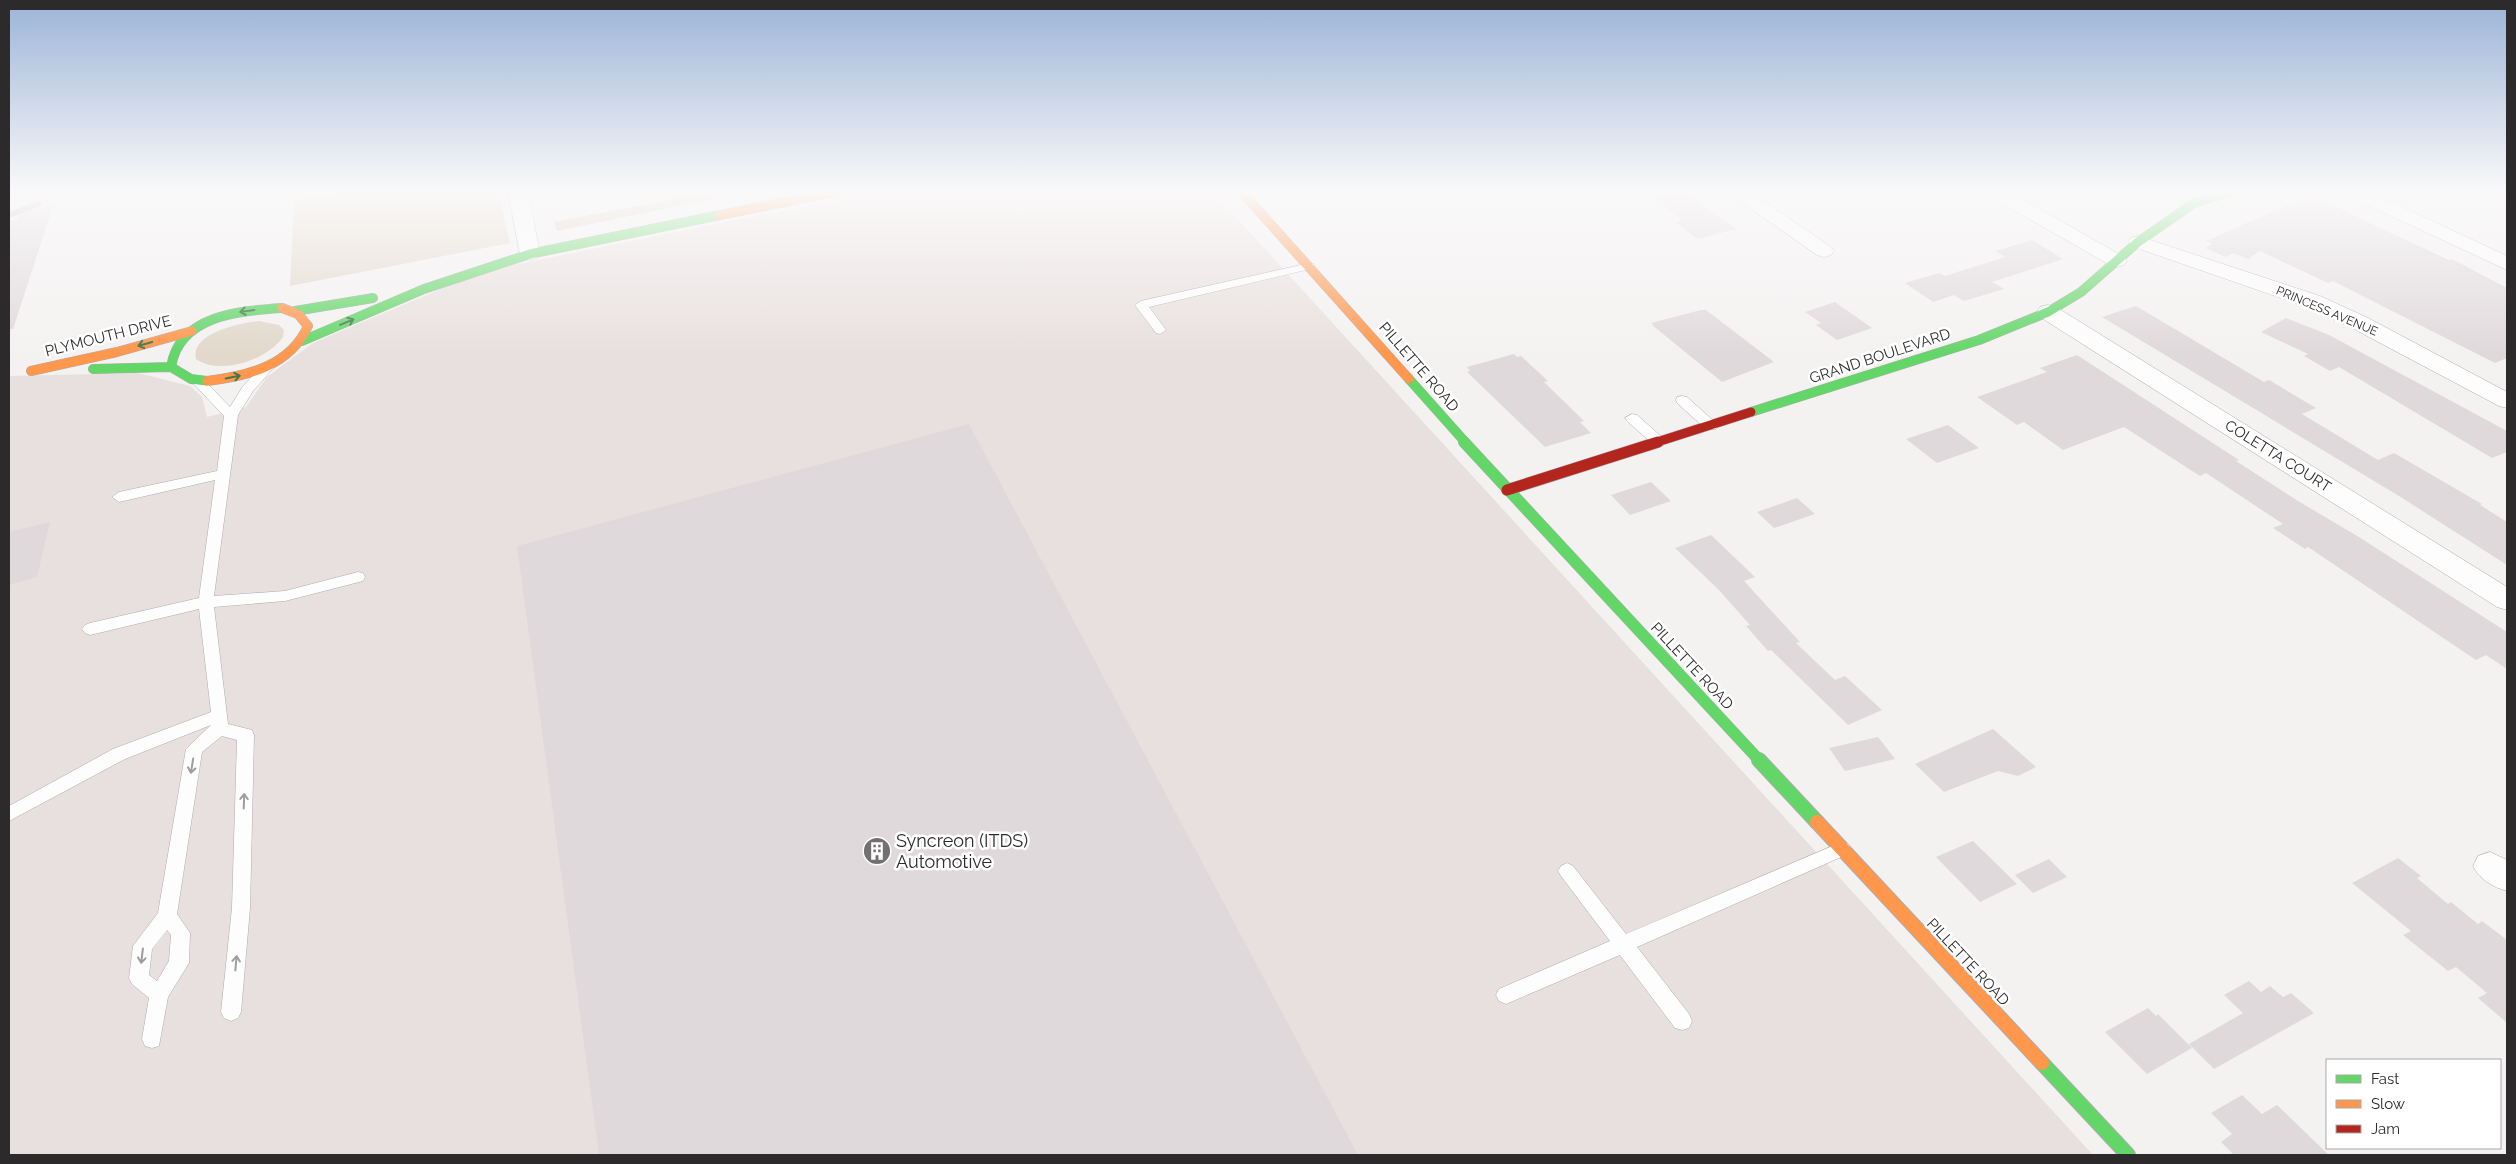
<svg xmlns="http://www.w3.org/2000/svg" width="2516" height="1164" font-family="Raleway,sans-serif">
<rect width="100%" height="100%" fill="#f4f1f1"/>
<!-- built -->
<path fill="#e8e0de" d="M879,191H1212L2093,1155H9V376L138,373L190,386L202,397L207,417L246,407L267,377L313,343L467,278L518,264Z"/>
<!-- green -->
<path fill="#e2d8cc" d="M346,191H498L510,243L290,286L294,200Z
M259,321L279,325L284,330L283,337C267,360 221,376 196,359C190,333 241,323 259,321Z"/>
<!-- forest -->
<path fill="#dacdbf" d="M695,191H709L710,193L722,191H750L557,231L554,222L674,199V195Z"/>
<g fill="none" stroke-linecap="round" stroke-linejoin="round">
<!-- stream -->
<path stroke="#c9b3bf" stroke-width="6" d="M9,215L38,204"/>
</g>
<!-- building -->
<path fill="#e0d9db" d="M1643,191H1684L1736,229L1698,239L1675,222L1683,220Z
M2316,198L2449,260L2452,259L2507,288V358L2495,363L2333,281L2328,283L2260,251L2248,259L2233,253L2226,257L2205,248L2212,244L2206,241L2292,203L2294,205Z
M53,206L13,329H9V221L17,219L19,214L25,211Z
M2032,240L2063,259L1992,282L2004,289L1964,301L1954,295L1933,302L1905,283L1939,273L1945,276L2005,257L1996,251Z
M1835,302L1872,328L1837,340L1816,325L1821,323L1805,312Z
M2136,306L2264,382L2269,380L2316,408L2302,414L2378,460L2394,453L2482,504L2480,505L2507,522V565L2399,496L2102,317Z
M1701,310H1706L1774,362L1722,382L1652,325H1654L1651,323Z
M2286,318L2329,335L2507,431V452L2492,458L2339,367L2330,371L2304,356L2308,354L2261,332Z
M1514,354L1517,357L1521,356L1548,381L1544,382L1584,421L1580,422L1591,433L1545,447L1467,372L1470,371L1467,367Z
M2077,355L2239,460L2236,461L2298,501L2359,537L2507,632V669L2486,655L2476,660L2308,547L2305,549L2273,528L2283,524L2206,473L2200,476L2124,427L2063,450L2024,422L2017,425L1977,397L2047,372L2040,368Z
M969,424L1358,1155H599L517,546Z
M1948,425L1979,448L1937,463L1906,439Z
M1651,482L1671,501L1630,515L1611,495Z
M1797,498L1815,514L1774,528L1757,512Z
M50,522L37,577L9,585V532Z
M1711,535L1755,577L1744,581L1800,642L1796,643L1835,680L1845,676L1882,710L1848,725L1771,650L1768,651L1746,626L1750,625L1719,590L1675,548Z
M1993,729L2036,767L2018,776L1998,771L1944,792L1915,764Z
M1878,737L1895,759L1845,771L1829,748Z
M1973,841L2017,884L1980,902L1936,857Z
M2398,858L2421,876L2417,878L2448,904L2451,902L2478,924L2482,921L2507,940V1023L2478,998L2487,993L2456,967L2448,971L2403,935L2411,931L2352,883Z
M2049,859L2067,877L2033,893L2015,875Z
M2249,981L2261,992L2270,986L2283,997L2291,993L2314,1013L2214,1069L2189,1044L2243,1013L2224,995Z
M2148,1008L2156,1016L2158,1014L2192,1048L2147,1074L2105,1032Z
M2242,1095L2262,1114L2277,1105L2329,1155H2234L2221,1142L2232,1134L2211,1113Z"/>
<g fill="none" stroke-linecap="round" stroke-linejoin="round">
<defs>
<path id="lane" d="M1310,263L1314,264V268L1149,307L1166,330L1160,334L1156,333L1135,305L1141,301Z
M271,360L277,364L253,391L238,415L214,596L285,591L358,572L363,573L365,577L363,581L285,601L214,607L228,724L252,730L254,735L250,908L241,1012L238,1018L231,1021L224,1018L221,1012L232,908L237,740L222,736L202,752L177,914L190,933L189,963L168,997L159,1046L152,1048L145,1046L142,1039L149,998L132,984L129,978L133,946L158,913L186,749L211,725L125,759L9,821V806L113,749L211,712L199,609L90,635L85,633L82,629L85,625L90,623L199,598L215,480L119,502L112,497L119,492L217,471L224,416L190,380L191,377H201L230,407L243,386L267,361ZM167,930L171,935L169,961L157,981L149,975L152,949Z
M1682,396L1687,397L1716,423L1718,426L1716,429H1706L1677,403L1676,400L1677,397Z
M1632,414L1637,415L1664,439L1666,442L1664,445H1654L1627,421L1625,418Z
M1842,842L1848,844L1851,849L1848,854L1637,947L1689,1014L1692,1021L1689,1028L1682,1030L1675,1028L1620,955L1506,1004L1499,1001L1496,995L1499,989L1610,941L1561,876L1558,871L1561,866L1567,863L1573,866L1626,934Z"/>
<path id="street" d="M275,191H295L292,198H278Z
M508,191H528L540,254L537,258L530,260L523,258L520,254Z
M1726,191H1749L1831,247L1834,251L1831,255L1824,257L1817,255Z
M1984,191H2008L2124,257L2127,261L2124,265L2117,267L2110,265L1987,195Z
M2343,191H2368L2507,256V270L2346,195Z
M2138,236L2320,296L2368,318L2507,392V408L2499,406L2352,328L2304,306L2131,246L2128,242L2131,238Z
M2048,305L2056,307L2507,587V610L2497,607L2040,317L2037,312L2040,307Z
M2490,852L2507,860V891C2493,887 2480,880 2473,866L2478,856Z"/>
<path id="fast-far2" d="M295,311L373,298
M302,341L424,289L530,254L720,215
M93,369L171,367
M1409,379L1466,443
M207,381L191,379L171,367C179,315 239,311 282,308
M1751,412L1979,340L2048,312L2081,292L2138,242L2194,203L2232,191"/>
<path id="fast-far1" d="M1464,442L1760,761"/>
<path id="fast" d="M1759,760L1817,822
M2042,1063L2128,1155"/>
<path id="slow-far1" d="M1241,191L1409,379
M720,215L839,191
M31,371L117,352L192,331
M207,381C248,376 290,366 308,326L298,314L282,308"/>
<path id="slow" d="M1817,822L2042,1063"/>
<path id="jam-far1" d="M1654,443L1751,412"/>
<path id="jam" d="M1507,490L1658,442"/>
</defs>
<!-- lane casing -->
<use href="#lane" stroke="#aeacac" stroke-width="1"/>
<!-- street casing -->
<use href="#street" stroke="#aeacac" stroke-width="1"/>
<!-- fast-far2 casing -->
<use href="#fast-far2" stroke="#aeacac" stroke-width="10"/>
<!-- fast-far1 casing -->
<use href="#fast-far1" stroke="#aeacac" stroke-width="12"/>
<!-- fast casing -->
<use href="#fast" stroke="#aeacac" stroke-width="16"/>
<!-- slow-far1 casing -->
<use href="#slow-far1" stroke="#aeacac" stroke-width="10"/>
<!-- slow casing -->
<use href="#slow" stroke="#aeacac" stroke-width="16"/>
<!-- jam-far1 casing -->
<use href="#jam-far1" stroke="#aeacac" stroke-width="10"/>
<!-- jam casing -->
<use href="#jam" stroke="#aeacac" stroke-width="12"/>
<!-- lane -->
<use href="#lane" fill="#fdfdfd" fill-rule="evenodd"/>
<!-- street -->
<use href="#street" fill="#fdfdfd" fill-rule="evenodd"/>
<!-- fast-far2 -->
<use href="#fast-far2" stroke="#63d668" stroke-width="9"/>
<!-- fast-far1 -->
<use href="#fast-far1" stroke="#63d668" stroke-width="11"/>
<!-- fast -->
<use href="#fast" stroke="#63d668" stroke-width="14"/>
<!-- slow-far1 -->
<use href="#slow-far1" stroke="#ff974d" stroke-width="9"/>
<!-- slow -->
<use href="#slow" stroke="#ff974d" stroke-width="14"/>
<!-- jam-far1 -->
<use href="#jam-far1" stroke="#b3261e" stroke-width="9"/>
<!-- jam -->
<use href="#jam" stroke="#b3261e" stroke-width="11"/>
</g>
<!-- one-way arrows -->
<defs><path id="oneway-shaft" d="M-6 0H5M1.5-3L5.5 0L1.5 3" fill="none" stroke-width="1.6" stroke-linecap="round" stroke-linejoin="round" transform="scale(1.25)"/></defs>
<g stroke="#457746">
<use href="#oneway-shaft" transform="translate(247 311) rotate(172)"/>
<use href="#oneway-shaft" transform="translate(347 322) rotate(-23)"/>
<use href="#oneway-shaft" transform="translate(145 344) rotate(164)"/>
<use href="#oneway-shaft" transform="translate(233 377) rotate(-11)"/>
</g>
<g stroke="#9f9e9e">
<use href="#oneway-shaft" transform="translate(192 766) rotate(99)"/>
<use href="#oneway-shaft" transform="translate(244 801) rotate(-88)"/>
<use href="#oneway-shaft" transform="translate(142 956) rotate(97)"/>
<use href="#oneway-shaft" transform="translate(236 963) rotate(-85)"/>
</g>
<!-- sky -->
<linearGradient id="sky" x2="0" y2="1"><stop stop-color="#9bb4d8"/><stop offset="0.54" stop-color="#faf9f9"/><stop offset="1" stop-color="#faf9f9" stop-opacity="0"/></linearGradient>
<rect width="2516" height="354" fill="url(#sky)"/>
<!-- icons -->
<defs>
<symbol id="building-disc" viewBox="-11 -11 22 22"><circle r="9.5" fill="#727070" stroke="#fff"/><path d="M-4-6H4V6H1V3H-1V6H-4ZM-2.5-4.3h1.7v1.8h-1.7ZM.8-4.3h1.7v1.8H.8ZM-2.5-1h1.7V.8h-1.7ZM.8-1h1.7V.8H.8Z" fill="#fff"/></symbol>
</defs>
<g fill-rule="evenodd">
<use href="#building-disc" x="861" y="835" width="32" height="32"/>
</g>
<g text-anchor="middle" stroke-width="5" stroke-linejoin="round" paint-order="stroke">
<!-- far-street labels -->
<g font-size="12" fill="#2c2a2a" stroke="#fff">
<text transform="translate(2327 311) rotate(23)" y="4">PRINCESS AVENUE</text>
</g>
<!-- street labels -->
<g font-size="15" fill="#2c2a2a" stroke="#fff">
<text transform="translate(108 336) rotate(-14)" y="5">PLYMOUTH DRIVE</text>
<text transform="translate(1880 356) rotate(-18)" y="5">GRAND BOULEVARD</text>
<text transform="translate(1419 367) rotate(49)" y="5">PILLETTE ROAD</text>
<text transform="translate(2278 456) rotate(32)" y="5">COLETTA COURT</text>
<text transform="translate(1692 666) rotate(47)" y="5">PILLETTE ROAD</text>
<text transform="translate(1968 962) rotate(47)" y="5">PILLETTE ROAD</text>
</g>
<!-- near-poi labels -->
<g font-size="18" fill="#2c2a2a" stroke="#fff" text-anchor="start">
<text x="896" y="847">Syncreon (ITDS)<tspan x="896" dy="21">Automotive</tspan></text>
</g>
</g>
<!-- border -->
<rect width="2516" height="1164" fill="none" stroke="#2c2a2a" stroke-width="20"/>
<!-- legend -->
<rect x="2326" y="1059" width="175" height="90" fill="#ffffff" stroke="#abaaaa"/>
<rect x="2336" y="1075" width="25" height="8" fill="#63d668" stroke="#abaaaa"/>
<text x="2371" y="1084" font-size="15" fill="#2c2a2a">Fast</text>
<rect x="2336" y="1100" width="25" height="8" fill="#ff974d" stroke="#abaaaa"/>
<text x="2371" y="1109" font-size="15" fill="#2c2a2a">Slow</text>
<rect x="2336" y="1125" width="25" height="8" fill="#b3261e" stroke="#abaaaa"/>
<text x="2371" y="1134" font-size="15" fill="#2c2a2a">Jam</text>
</svg>
